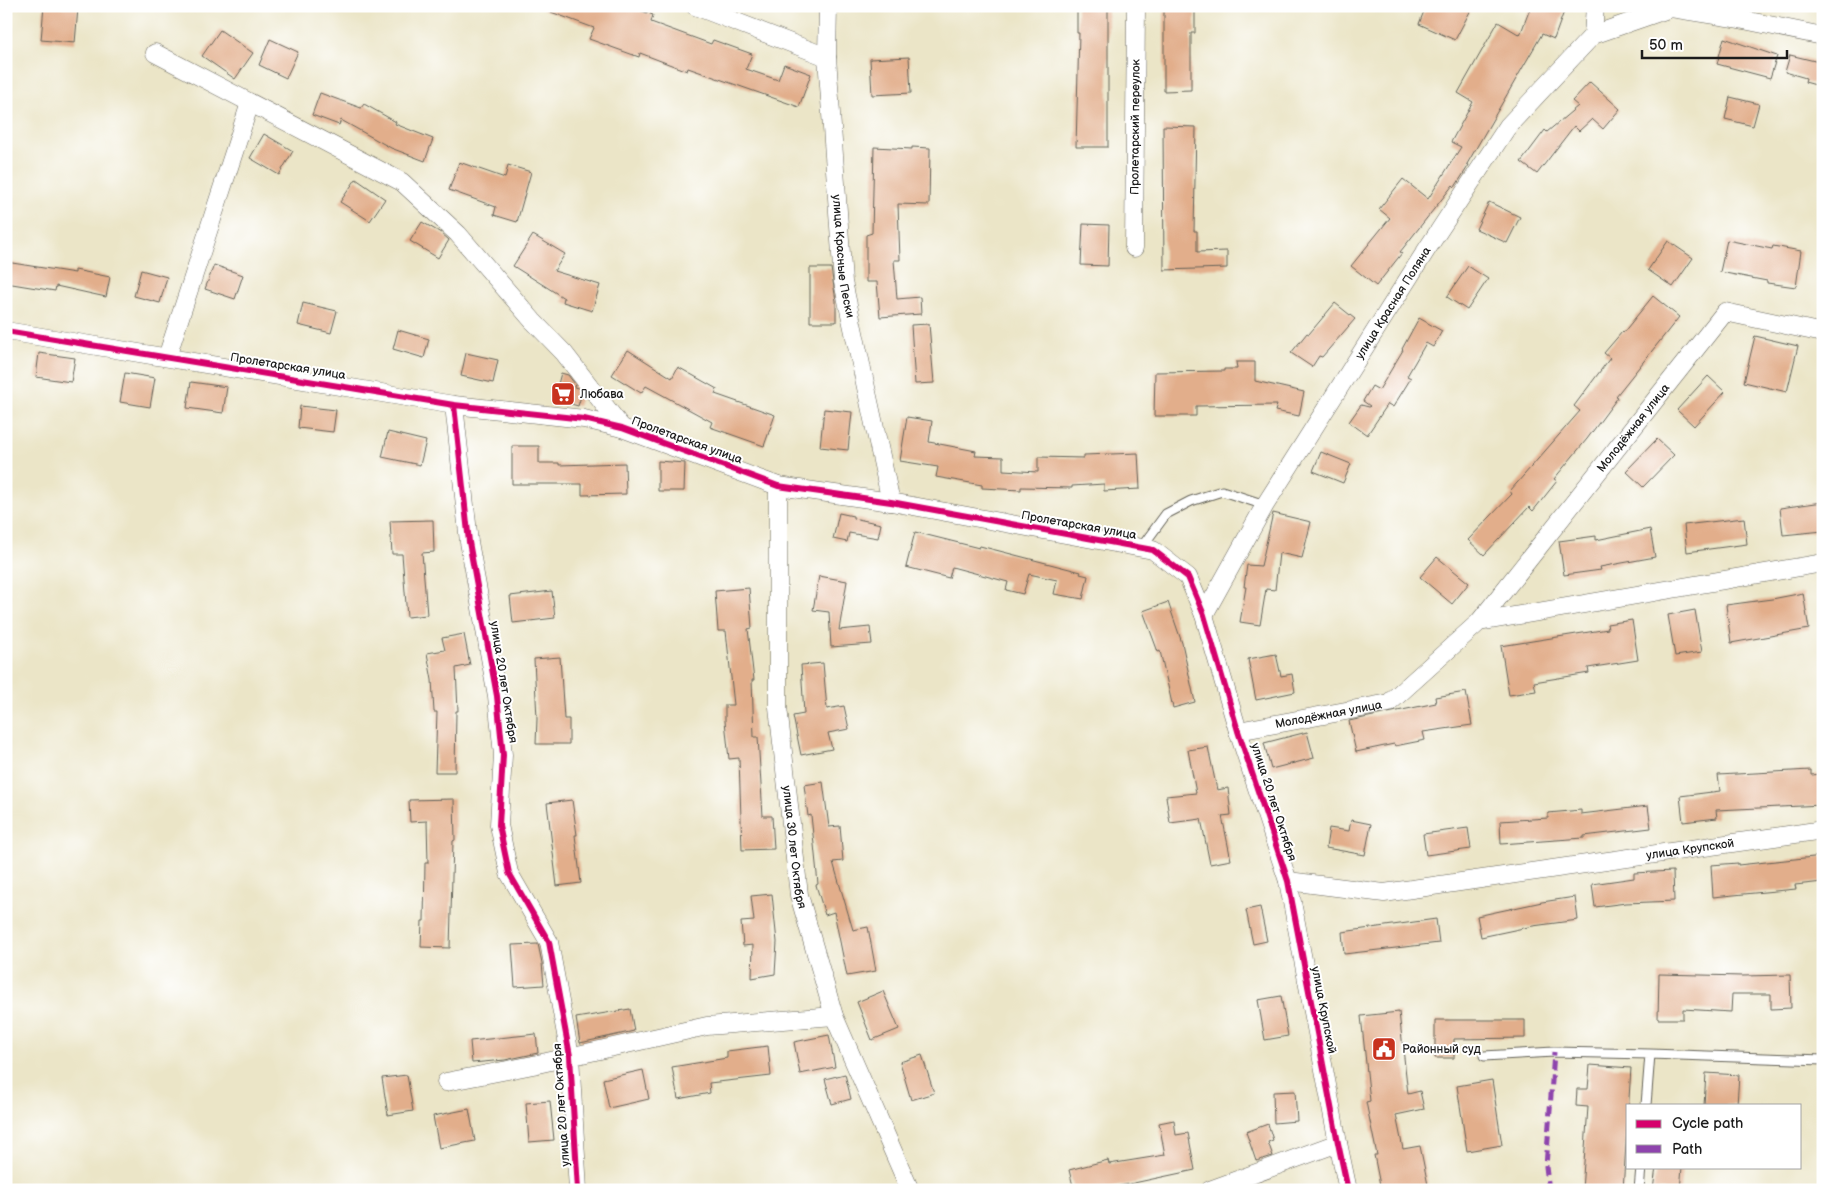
<svg xmlns="http://www.w3.org/2000/svg" width="1829" height="1196" font-family="'Balsamiq Sans',sans-serif">
<rect width="100%" height="100%" fill="#fff"/>
<filter id="ink" filterUnits="userSpaceOnUse"><feTurbulence type="fractalNoise" baseFrequency=".02" numOctaves="2"/><feDisplacementMap in="SourceGraphic" scale="10" xChannelSelector="R" yChannelSelector="G"/><feConvolveMatrix kernelMatrix="1 2 1 2 8 2 1 2 1" color-interpolation-filters="sRGB"/></filter>
<filter id="wash" filterUnits="userSpaceOnUse"><feTurbulence type="fractalNoise" baseFrequency=".0096" numOctaves="4" result="noise"/><feDisplacementMap in="SourceGraphic" scale="20" xChannelSelector="R" yChannelSelector="G"/><feGaussianBlur stdDeviation="1.12" result="paint"/><feColorMatrix in="noise" values="0 0 0 0 0 0 0 0 0 0 0 0 0 0 0 0 0 1.4 0 .05"/><feComposite in="paint" operator="in"/></filter>
<g filter="url(#wash)">
<rect width="100%" height="100%" fill="#ebe5c7"/>
<g id="blocks">
<!-- building -->
<path fill="#e2ae8b" d="M44,6L78,8L75,43L41,40Z
M540,6H628L653,15L651,22L711,44L713,40L752,54L746,69L778,80L784,64L811,74L799,107L688,68L687,71L640,53L639,57L589,39L594,28L540,8Z
M1077,6H1108V147H1076L1079,33H1077Z
M1164,6H1195V33H1191V90L1164,91Z
M1426,6H1473L1455,40L1419,24Z
M1531,6H1566L1554,39L1542,34L1467,164L1469,165L1455,187L1453,185L1400,252L1402,253L1376,286L1351,266L1390,218L1379,209L1403,179L1428,199L1461,147L1451,142L1473,102L1458,93L1498,22L1520,35Z
M220,30L253,53L235,79L202,56Z
M1724,38L1777,56L1770,78L1717,64Z
M270,39L298,52L286,78L259,65Z
M1790,55L1823,63V87L1805,82L1806,78L1785,72Z
M909,57L911,93L872,95L870,59Z
M1590,82L1620,109L1603,129L1592,119L1579,131L1574,126L1537,174L1521,162L1545,130L1547,132L1578,106L1572,101Z
M320,93L361,108L364,104L396,122L395,124L433,139L425,161L391,148L341,120L339,125L312,115Z
M1730,97L1759,104L1753,126L1725,119Z
M1163,126L1196,127L1194,231H1197V252L1227,251V268L1164,270Z
M264,134L293,151L279,175L250,158Z
M874,147L912,149V147L930,148L929,205L898,204L900,260H894L897,299L920,297L921,314L880,317L877,282H866V235L872,233Z
M459,162L505,178L508,165L531,172L517,222L494,215L496,207L449,190Z
M356,179L385,199L370,221L340,202Z
M1489,202L1520,217L1507,243L1476,229Z
M422,222L441,233L449,240L438,258L410,241Z
M1083,224L1109,225L1108,266L1081,265Z
M533,235L565,254L554,271L600,285L592,311L563,302L564,298L513,266Z
M1727,240L1772,249L1773,246L1801,251L1796,287L1767,283V281L1720,272Z
M1668,241L1693,258L1673,287L1648,270Z
M6,262L75,273V270L110,277L106,297L56,286L55,291L6,283Z
M214,265L243,275L235,299L205,289Z
M1468,266L1488,279L1467,310L1447,297Z
M810,268H831L836,301V322H810Z
M141,270L167,277L160,303L134,296Z
M1653,296L1679,317L1616,396L1618,397L1587,439L1554,479L1557,481L1533,511L1529,507L1484,555L1468,540L1512,494L1510,491L1580,411L1574,406L1610,358L1604,353L1622,332L1623,333Z
M303,303L337,311L331,333L298,325Z
M1335,303L1355,319L1322,357L1319,356L1312,367L1291,353L1307,333L1309,334Z
M1419,318L1442,331L1433,347L1426,343L1407,376L1411,378L1393,407L1388,404L1367,435L1349,422L1361,405L1369,407L1370,406L1363,401L1372,386L1379,390L1403,350L1402,349Z
M929,324L934,383L915,384L911,325Z
M398,330L429,339L424,358L393,349Z
M1755,336L1798,346L1787,392L1744,382Z
M628,350L672,378L678,367L717,389L715,394L775,415L764,446L710,427L712,422L646,386L641,393L612,375Z
M39,353L75,358L71,382L36,377Z
M466,353L498,360L493,383L461,376Z
M1236,362H1255V381L1304,392L1299,416L1275,411L1277,405L1196,406V416H1154L1155,372L1224,371V369H1237Z
M125,373L155,378L150,407L120,402Z
M561,373L568,375L575,384L574,387L578,388L582,393L578,406L554,399Z
M1708,376L1725,392L1694,426L1677,410Z
M191,382L227,387L223,413L187,408Z
M300,406L336,410L333,432L298,428Z
M824,409L852,412L848,450L820,447Z
M907,417L932,421L929,442L976,451L975,456L1003,457V470L1038,472V457L1084,458V455L1138,453L1140,489L1104,491V484L1072,486V488L1021,487V490L982,488V485L936,477L938,467L900,461Z
M388,432L426,441L420,465L382,457Z
M1657,439L1674,455L1643,487L1626,471Z
M512,446H539V463H559V465L625,463L626,494L582,495V484H512Z
M1321,452L1351,464L1343,483L1313,471Z
M658,461L685,463L684,491H658Z
M1823,502V531L1783,535L1780,508Z
M839,513L853,516V518L881,524L878,538L849,533L847,542L833,539Z
M1273,513L1311,522L1302,558L1279,553L1275,590L1266,589L1260,625L1240,622L1246,587H1244L1247,565L1261,566Z
M1744,518L1747,544L1687,552L1684,525Z
M433,520L434,552L422,553L427,615L407,617L402,554H392L390,521Z
M1650,529L1655,557L1600,567L1601,570L1564,575L1559,541L1596,536V540Z
M915,532L979,548L980,546L1081,572L1080,574L1088,576L1083,599L1054,594L1057,580L1029,574L1023,594L1006,590L1008,582L952,567L949,578L906,567Z
M1437,557L1469,583L1452,604L1420,577Z
M819,576L847,581L839,630L870,627L872,644L831,647L829,612L813,610Z
M749,588L752,628L748,629L754,680H752L754,737H758L763,816H772L774,849L742,850L739,758L729,759L725,721V705H734L726,631H718L715,591Z
M552,591L555,618L513,623L510,596Z
M1803,593L1809,629L1731,643L1726,605L1772,599Z
M1168,602L1182,643L1195,702L1173,708L1160,651L1158,652L1143,611Z
M1695,610L1702,652L1675,656L1668,615Z
M1632,620L1638,660L1588,668L1589,673L1534,682L1536,691L1509,695L1501,646L1608,629L1607,624Z
M464,634L470,665L456,668L458,711H456L455,772H435L437,712H434L432,680L427,653L445,650L442,638Z
M1276,654L1281,676L1292,674L1295,692L1256,700L1248,659Z
M560,657L564,719H569V744H536L537,719L534,659Z
M823,663L827,709L844,706L849,729L828,733L832,749L801,755L793,716L804,714L801,665Z
M1466,692L1472,725L1423,732L1425,740L1395,746L1394,744L1356,752L1349,721L1436,703L1435,697Z
M1307,732L1314,758L1271,769L1264,743Z
M1208,747L1217,790L1228,788L1231,815L1222,816L1231,860L1210,864L1201,819L1170,823L1166,796L1196,793L1188,750Z
M1811,770V775L1823,774V805L1716,810L1717,818L1683,822L1680,796L1720,791L1718,775Z
M823,782L829,827L840,826L843,861L833,862L853,930L868,927L876,971L847,976L834,912L825,915L816,885L818,884L811,815L808,816L804,785Z
M454,799L455,840L453,841L450,948L421,947L422,921H424L425,863H428L427,821L410,822L409,800Z
M572,800L577,835H575L581,883L557,886L547,803Z
M1648,806L1651,828L1584,836V838L1501,844L1500,821L1548,818V813L1581,810V814Z
M1351,820L1371,824L1365,855L1326,848L1329,828L1349,831Z
M1468,828L1471,849L1426,855L1423,834Z
M1823,856V882L1795,885L1796,889L1713,897L1711,865L1738,863V865Z
M1673,871L1674,901L1626,903L1595,907L1592,884L1634,878V873Z
M772,894L777,942L775,974L752,978L753,945L743,946L741,922L754,921L751,896Z
M1575,897L1578,920L1533,926L1481,937L1477,916L1542,902Z
M1260,907L1267,941L1253,944L1246,910Z
M1436,919L1439,943L1344,954L1342,932Z
M538,944L542,963L544,985L515,987L512,945Z
M1659,974L1742,976L1790,975L1791,1008L1771,1009V994H1732L1731,1012L1683,1009V1019H1658Z
M883,991L899,1029L872,1040L857,1002Z
M1281,996L1288,1036L1265,1040L1258,1000Z
M630,1009L634,1031L580,1043L576,1018Z
M1399,1012L1408,1094L1420,1091L1424,1109L1396,1115L1403,1149L1420,1146L1429,1190H1381L1374,1155H1377L1366,1102L1370,1101L1361,1016Z
M1435,1020H1525V1038L1454,1039V1058H1435Z
M536,1034L538,1053L505,1060L472,1063L470,1041Z
M829,1035L835,1067L800,1074L794,1042Z
M768,1046L771,1076L709,1083L710,1093L678,1099L672,1067L727,1058V1051Z
M922,1055L934,1093L911,1100L900,1062Z
M1590,1065L1631,1068L1623,1190H1582L1588,1107L1576,1106L1577,1089H1588Z
M643,1070L649,1099L609,1108L603,1079Z
M1706,1073L1739,1075L1737,1105H1704Z
M845,1074L851,1099L832,1104L825,1079Z
M407,1075L413,1111L388,1115L382,1078Z
M1492,1080L1502,1145L1467,1151L1457,1086Z
M1295,1091L1297,1121L1274,1123L1273,1092Z
M550,1101L554,1140L529,1142L526,1103Z
M469,1109L475,1141L439,1148L433,1116Z
M1174,1120L1176,1135L1188,1133L1195,1170L1101,1190H1074L1069,1170L1108,1160L1109,1164L1165,1155L1159,1123Z
M1268,1124L1273,1140L1268,1142L1273,1156L1256,1161L1246,1132Z
M1656,1167H1682L1680,1190H1653Z"/>
</g>
</g>
<g filter="url(#ink)">
<use href="#blocks" fill-opacity="0" stroke="#646258" stroke-width="1"/>
<g fill="none" stroke-linecap="round" stroke-linejoin="round">
<defs>
<path id="lane" d="M1141,548L1166,514L1191,501L1222,491L1265,505
M1484,1056L1554,1052L1650,1054
M1646,1105L1650,1054L1823,1060
M1639,1190L1641,1167"/>
<g id="street">
<path d="M695,6L827,57"/>
<path id="s1" d="M828,6L827,57L843,282L891,502"/>
<path d="M1669,6L1671,8L1734,18L1823,36"/>
<path d="M1593,35L1671,8"/>
<path d="M155,53L402,182L458,234L533,321L564,353L622,428"/>
<path id="s2" d="M1134,248L1136,6"/>
<path d="M6,331L454,405L584,419L622,428L778,486L891,502L1153,550L1188,577L1204,615L1238,731L1288,881L1338,1143L1348,1190"/>
<path d="M167,357L250,103"/>
<path d="M454,405L469,542L497,696L503,755L499,825L509,873L549,942L570,1056L578,1190"/>
<path id="s3" d="M778,486V707L799,895L834,1016L910,1190"/>
<path id="s4" d="M1204,615L1265,505L1427,249L1508,126L1593,35L1595,6"/>
<path id="s5" d="M1479,622L1725,312L1823,333"/>
<path id="s6" d="M1238,731L1389,703L1479,622L1823,563"/>
<path id="s7" d="M1288,881L1384,893L1823,830"/>
<path d="M446,1082L533,1065L707,1026L834,1016"/>
<path d="M1210,1190L1338,1143"/>
</g>
</defs>
<!-- lane casing -->
<use href="#lane" stroke="#646258" stroke-width="11"/>
<!-- street casing -->
<use href="#street" stroke="#646258" stroke-width="19"/>
<!-- lane -->
<use href="#lane" stroke="#fff" stroke-width="9"/>
<!-- street -->
<use href="#street" stroke="#fff" stroke-width="18"/>
<!-- quiet -->
<path stroke="#8e44ad" stroke-width="5" stroke-dasharray="10 5" stroke-linecap="butt" d="M1549,1190L1546,1167L1554,1052"/>
<defs>
<path id="cycleway" d="M6,331L454,405L584,419L622,428L778,486L891,502L1153,550L1188,577L1204,615L1238,731L1288,881L1338,1143L1348,1190
M454,405L469,542L497,696L503,755L499,825L509,873L549,942L570,1056L578,1190"/>
</defs>
<!-- cycleway casing -->
<use href="#cycleway" stroke="#fff" stroke-width="9"/>
<!-- cycleway -->
<use href="#cycleway" stroke="#d6006c" stroke-width="6"/>
</g>
</g>
<!-- icons -->
<defs>
<symbol id="supermarket-square" viewBox="-11 -11 22 22"><rect x="-9" y="-9" width="18" height="18" rx="4" fill="#c8321e" stroke="#fff"/><path d="M-6-5.5h2.5l.6 2H6L4.5 2H-2.5L-4.4-4H-6ZM-1.5 3.2a1.3 1.3 0 1 0 .1 0ZM3 3.2a1.3 1.3 0 1 0 .1 0Z" fill="#fff"/></symbol>
<symbol id="civic-square" viewBox="-11 -11 22 22"><rect x="-9" y="-9" width="18" height="18" rx="4" fill="#c8321e" stroke="#fff"/><path d="M-.6-6.5H3V-4.5H.6V-3L4-1V1h2V6H-6V1h2V-1L-.6-3ZM-1.2 2.5V6h2.4V2.5Z" fill="#fff"/></symbol>
</defs>
<g fill-rule="evenodd">
<use href="#supermarket-square" x="549" y="380" width="28" height="28"/>
<use href="#civic-square" x="1370" y="1035" width="28" height="28"/>
</g>
<g text-anchor="middle" stroke-width="4" stroke-linejoin="round" paint-order="stroke">
<!-- street labels -->
<g font-size="12" fill="#1c1c1c" stroke="#fff">
<text dy="4" stroke="none"><textPath href="#s2" startOffset="121">Пролетарский переулок</textPath></text>
<text dy="4" stroke="none"><textPath href="#s1" startOffset="251">улица Красные Пески</textPath></text>
<text dy="4" stroke="none"><textPath href="#s4" startOffset="365">улица Красная Поляна</textPath></text>
<text transform="translate(288 366) rotate(9)" y="4">Пролетарская улица</text>
<text dy="4" stroke="none"><textPath href="#s5" startOffset="248">Молодёжная улица</textPath></text>
<text transform="translate(687 440) rotate(20)" y="4">Пролетарская улица</text>
<text transform="translate(1079 525) rotate(10)" y="4">Пролетарская улица</text>
<text transform="translate(504 682) rotate(81)" y="4">улица 20 лет Октября</text>
<text dy="4" stroke="none"><textPath href="#s6" startOffset="92">Молодёжная улица</textPath></text>
<text transform="translate(1274 802) rotate(72)" y="4">улица 20 лет Октября</text>
<text dy="4" stroke="none"><textPath href="#s3" startOffset="362">улица 30 лет Октября</textPath></text>
<text dy="4" stroke="none"><textPath href="#s7" startOffset="406">улица Крупской</textPath></text>
<text transform="translate(1324 1010) rotate(79)" y="4">улица Крупской</text>
<text transform="translate(561 1105) rotate(-94)" y="4">улица 20 лет Октября</text>
</g>
<!-- poi labels -->
<g font-size="12" fill="#1c1c1c" stroke="#fff" text-anchor="start">
<text x="580" y="398">Любава</text>
<text x="1402" y="1053">Районный суд</text>
</g>
</g>
<!-- margin -->
<rect width="1829" height="1196" fill="none" stroke="#fff" stroke-width="25"/>
<!-- legend -->
<rect x="1626" y="1104" width="175" height="65" fill="#ffffff" stroke="#a4a4a4"/>
<rect x="1636" y="1120" width="25" height="8" fill="#d6006c" stroke="#a4a4a4"/>
<text x="1672" y="1128" font-size="15" fill="#1c1c1c">Cycle path</text>
<rect x="1636" y="1145" width="25" height="8" fill="#8e44ad" stroke="#a4a4a4"/>
<text x="1672" y="1154" font-size="15" fill="#1c1c1c">Path</text>
<!-- scale -->
<path d="M1642 50v8h145v-8" fill="none" stroke="#1c1c1c" stroke-width="2.5"/>
<text x="1649" y="50" font-size="15" fill="#1c1c1c" stroke="#ffffff" stroke-width="4" paint-order="stroke">50 m</text>
</svg>
